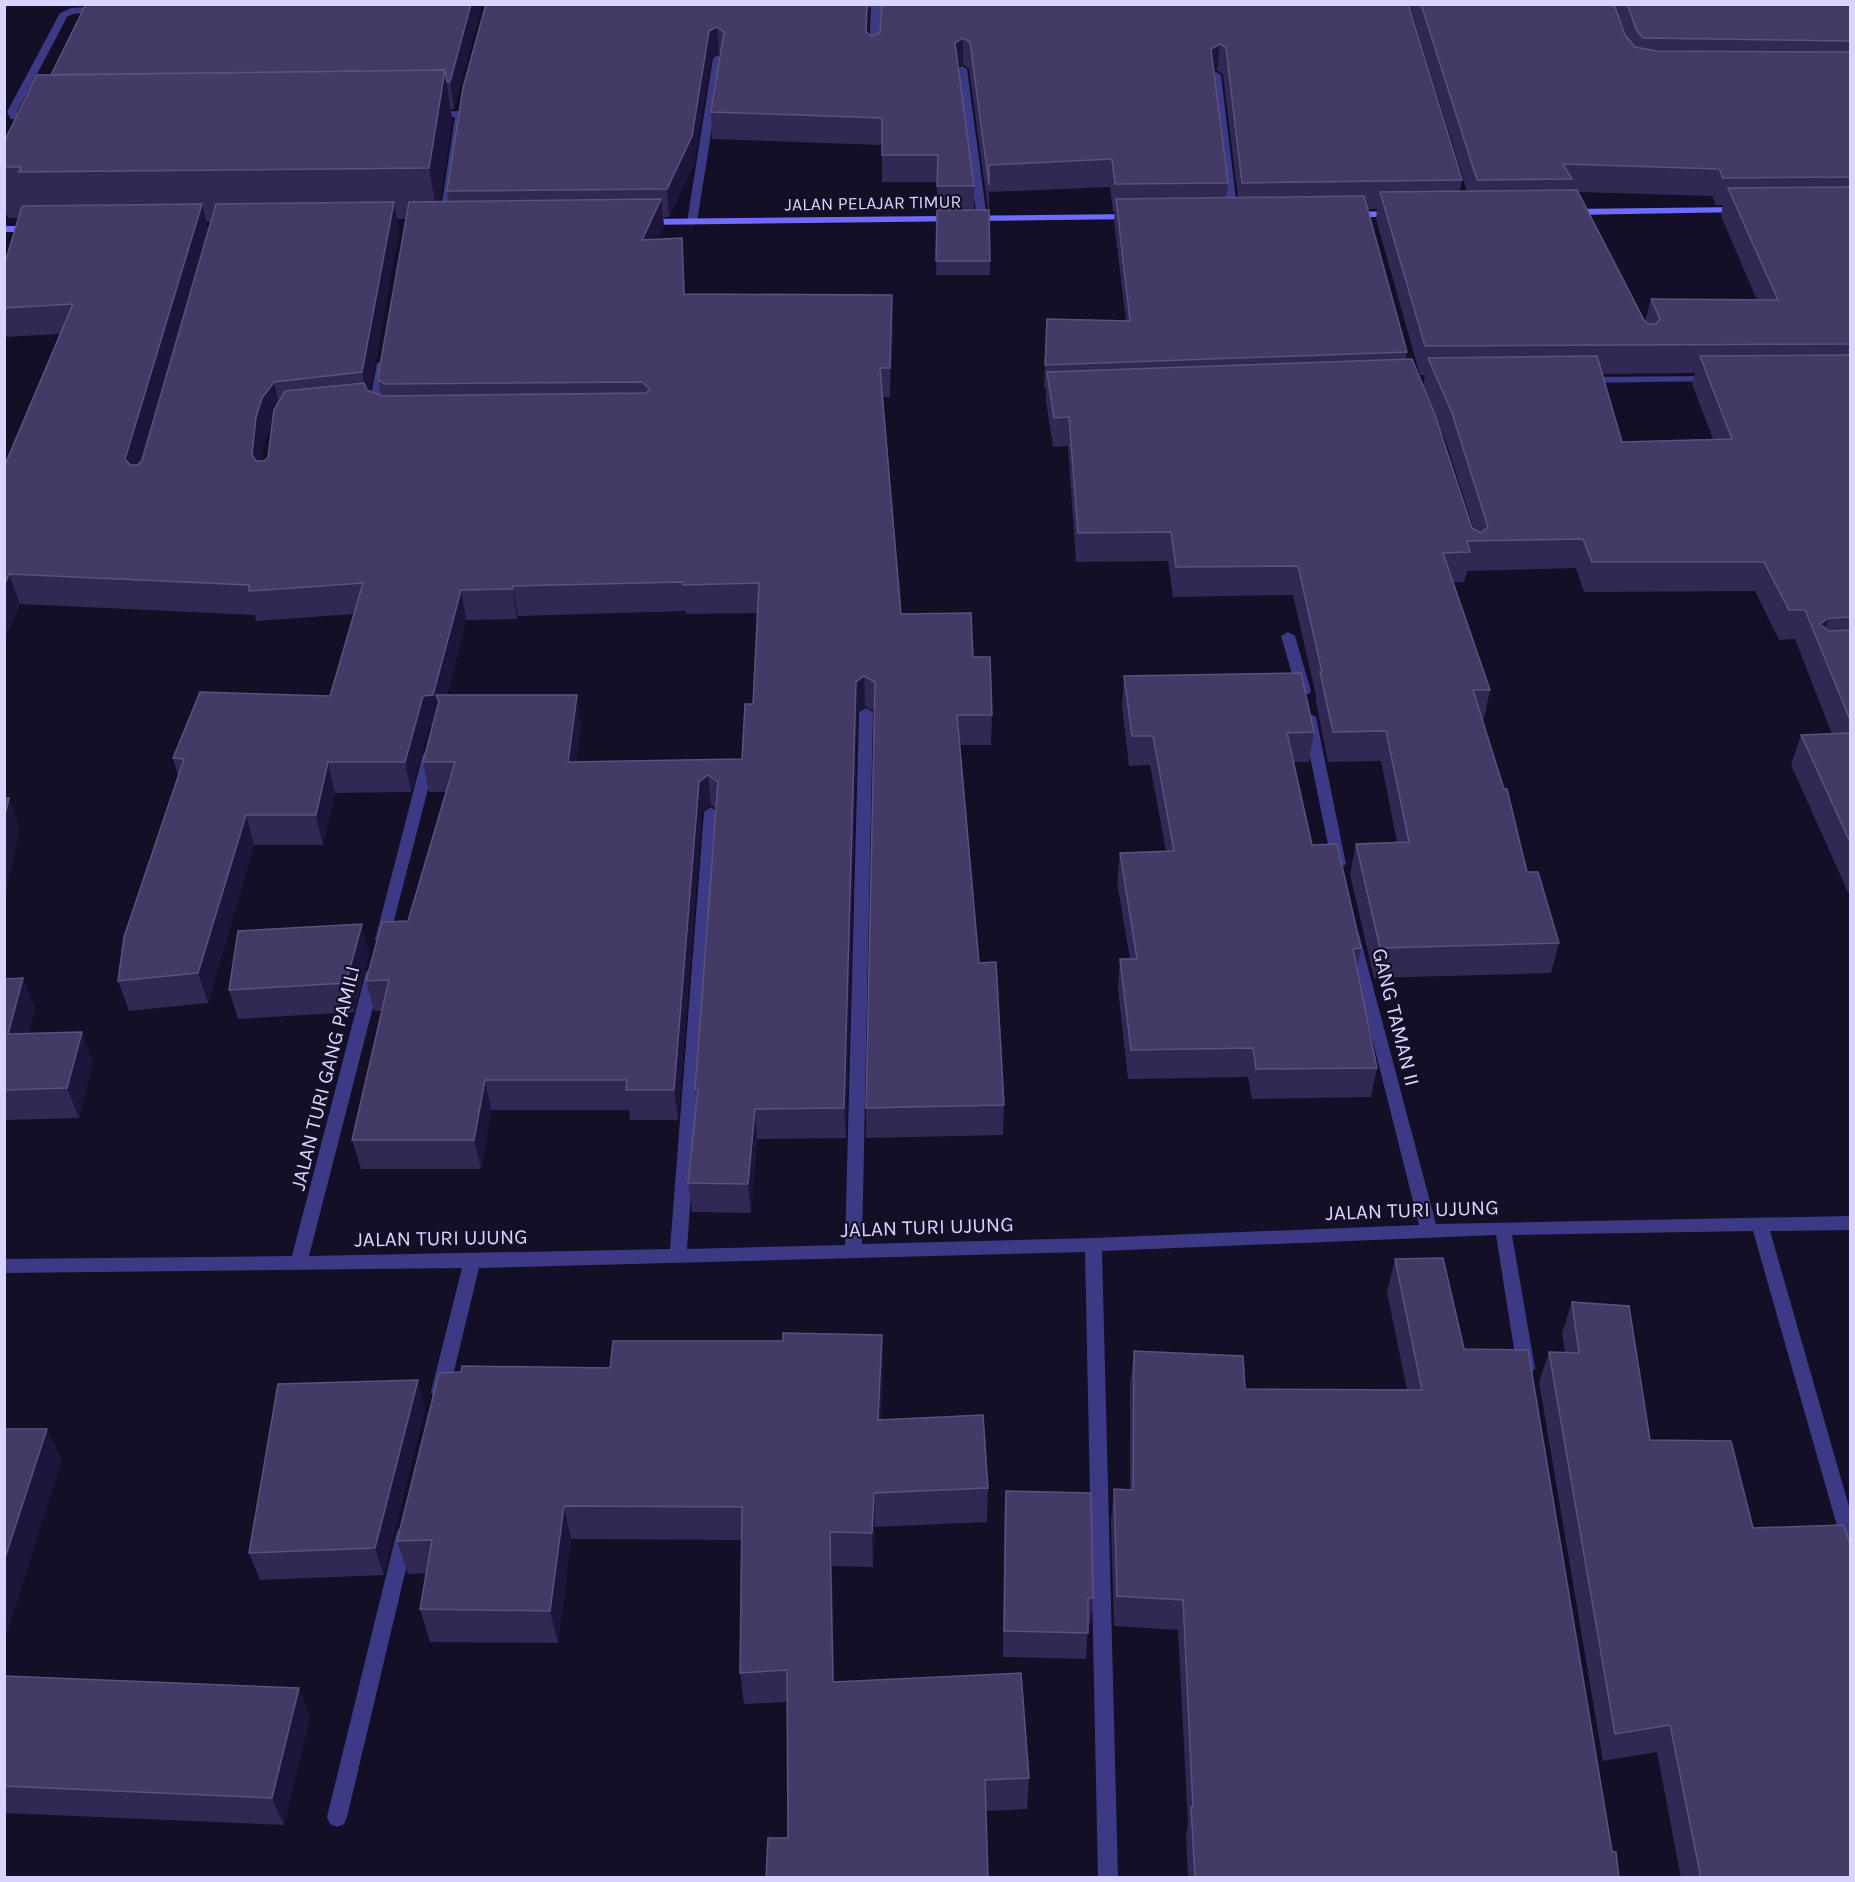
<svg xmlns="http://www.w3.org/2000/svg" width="1855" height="1882" font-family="Karla,sans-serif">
<rect width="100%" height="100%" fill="#130f26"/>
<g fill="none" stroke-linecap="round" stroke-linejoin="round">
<!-- lane -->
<path fill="#3d3a85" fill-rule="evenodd" d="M104,6L107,7V11L73,14L67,17L17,112L18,114L41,117V121L11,119L7,112L60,13L71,8Z
M460,111L465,114L449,222L444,225L439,222L455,117L433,118L428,115L433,112Z"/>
<!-- street -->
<path fill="#3d3a85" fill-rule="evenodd" d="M882,4L879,54L874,57L869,54L871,7L848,10L843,7L847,4Z
M718,55L723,58L697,222L692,225L687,222L713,58Z
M962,66L967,69L987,219L982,222L977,219L957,69Z
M1216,72L1221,75L1238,216L1233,219L1228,216L1211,75Z
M383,360L389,363L381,406L382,413L376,417L370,413L369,406L377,363Z
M1713,376L1719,379L1717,381L1584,383L1578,380L1584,377Z
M1288,632L1295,636L1311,691L1309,694H1299L1297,691L1281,636Z
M866,708L873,712L862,1244L1093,1238L1419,1225L1347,938L1354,933L1359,934L1436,1224L1850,1216V1230L1770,1231L1850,1510V1548L1843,1546L1841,1540L1753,1231L1512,1235L1535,1368L1532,1373L1526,1375L1520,1373L1517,1368L1496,1235L1102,1251L1118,1878H1098L1085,1252L479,1268L449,1392L446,1397L440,1400L434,1397L431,1392L462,1268L4,1273V1259L292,1256L366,972L374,966L382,972L309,1256L670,1249L704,812L711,807L718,812L687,1249L845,1245L859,712Z
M1309,713L1316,717L1346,864L1339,869L1332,864L1302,717Z
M430,749L437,754L389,940L382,945L375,940L423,754Z
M405,1527L412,1529L414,1535L347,1817L344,1824L337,1827L330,1824L327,1817L396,1535L398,1529Z"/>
<!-- secondary -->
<path fill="#6f6bff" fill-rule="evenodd" d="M1741,207L1746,210L1745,212L1570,215L1565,212L1570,209Z
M1396,211L1401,214L1400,216L1348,218L1343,215L1348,212Z
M1135,214L1140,217L1139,219L643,225L638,222L643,219Z
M4,226H34L39,229L34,232H4Z"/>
</g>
<!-- wall -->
<path fill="#312854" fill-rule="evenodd" d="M4,4H482L454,109H451L452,119L440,202L449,201L447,191L486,4H869L868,33L872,36L1408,4L1462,180L1460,191H1467L1409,4H1851V899L1791,765L1801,735L1832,734L1795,639L1779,640L1755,591L1584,592L1576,568L1467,571L1464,582H1453L1490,690L1484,719H1482L1527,872L1559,943L1551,973L1374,978L1350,874L1356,844L1397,842L1381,761L1328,762L1316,702V696L1293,595L1173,597L1168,561L1076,562L1068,446L1053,447L1046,401V389H1044L1047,319L1126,321L1114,222L1115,212H1113L1110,187L989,192L990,275H936L937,182H882V145L712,139L711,112L720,54L719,53L711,58L694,164L669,217H663L664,227L658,239L682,238L685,294L893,323L890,397H882L901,614L973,657L992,715L991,745H960L979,963L1004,1105L1003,1135L866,1138V1108L874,711L865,706L857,712L846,1138L757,1139L751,1213L692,1212L688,1183L697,1103L695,1090L716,809L711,805L702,812L678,1120H630L629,1110H491L481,1169H361L352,1140L382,1011H374L366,981L408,921L446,792H429L423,762L433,726H429L411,792L335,793L323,845H254L208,1003L129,1011L118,981L178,776L173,758L330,696L354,614L256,621L255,615L20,604L4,641V467L61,334L4,337V266L19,218H8L4,208V142L51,75L86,5L4,6ZM963,64L969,69L988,210H974V186L958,67ZM1217,70L1223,75L1238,198H1226L1228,183L1214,72ZM1578,192L1712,196L1716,205H1723L1721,216L1757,300L1651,299L1645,321ZM1368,209H1377L1376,219L1420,375H1425L1423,386L1406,359L1407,352ZM397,219H406L378,377L381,396L370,391L399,230ZM206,222H211L208,231ZM1695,373L1692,384L1713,439L1622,442L1602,374ZM1435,416L1446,442L1474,529L1472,528ZM273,422L268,457L264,461H262L263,446L269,428ZM686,611V614L758,613L753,704L742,759L576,762L581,725L447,695L466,620L517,619L518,616Z
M1124,676L1314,732L1309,762H1294L1312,845L1361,948L1357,969L1377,1068L1371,1097L1252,1099L1248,1077L1128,1079L1118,989L1120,959H1130L1117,882L1120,853L1166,851L1150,765L1129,766L1122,706Z
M369,954L354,1012L238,1019L229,990Z
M4,979L35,1008L28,1034L93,1062L79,1118L4,1120Z
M1395,1259L1464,1349L1619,1878H1188L1186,1835L1188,1824L1178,1630L1114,1626L1111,1521L1114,1489L1130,1490V1383L1134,1351L1245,1389L1407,1390L1387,1292Z
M1572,1302L1650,1440L1753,1528L1851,1878H1681L1657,1752L1603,1761L1539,1382L1549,1352H1565L1562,1333Z
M882,1335L883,1369L881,1420L988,1488L987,1522L875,1527L873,1567L832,1566L834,1681L1029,1778L1027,1809L986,1811L788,1838L787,1702L744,1704L740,1673L741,1540L571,1539L558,1643L430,1642L420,1609L426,1573L408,1574L397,1541L610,1368L783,1341Z
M425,1408L384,1575L260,1580L249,1553Z
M1006,1491L1093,1598L1090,1625H1088L1086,1659L1003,1657L1004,1518Z
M4,1676L310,1716L284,1825L4,1813Z"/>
<!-- shaded-wall -->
<path fill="#1d163a" d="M471,4H482L454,109L450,82Z
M867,4H868L869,12L867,58L866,32Z
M717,27L719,53L711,58L694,164L669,217L667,189L709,31Z
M963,38V64L955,69V43Z
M1220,44L1217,70L1209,75L1211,49Z
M445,70L452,119L438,219L429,168Z
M661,199L664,227L645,268L642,240Z
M394,202L399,230L368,401L362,372Z
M202,204L209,232L134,488L125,459Z
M682,238L684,266L686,322L684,294Z
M892,295L893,323L890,397V368Z
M274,382L280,411L269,428L263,446L259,485L252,455L256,417L262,398Z
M9,574L20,604L4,641V586Z
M513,586L518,616L517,619L513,589Z
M461,590L466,620L442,714L439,701L436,695L441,718L439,725L429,726L411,792L405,762L423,696Z
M1829,618L1820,646V624Z
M864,676L865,706L857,712L846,1138L844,1108L856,682Z
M577,695L581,725L572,792L568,762Z
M328,762L335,793L323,845L316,815Z
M708,775L711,805L702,812L678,1120L674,1090L699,782Z
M9,798L20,828L4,903V819Z
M246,815L254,845L208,1003L198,973Z
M362,924L369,954L354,1012L346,983Z
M23,978L35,1008L20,1064L8,1034Z
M82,1032L93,1062L79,1118L67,1088Z
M485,1080L491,1110L481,1169L474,1140Z
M755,1109L757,1139L751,1213L748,1184Z
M882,1335L883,1369L879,1454L878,1420Z
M418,1380L425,1408L384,1575L375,1548Z
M47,1429L62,1460L4,1643V1561Z
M874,1493L875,1527L873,1567L872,1533Z
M564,1506L571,1539L558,1643L550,1611Z
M830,1532L832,1566L835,1713L833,1682Z
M299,1688L310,1716L284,1825L272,1798Z"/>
<!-- building -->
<path fill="#433a66" stroke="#5a527e" stroke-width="1.5" d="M86,4H471L450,82H447L445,70L51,75Z
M486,4H867L866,32L872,36L880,33L882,4H1408L1462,180L1242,183L1226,48L1220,44L1211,49L1228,183L1115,184L1112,159L989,165V185L970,42L963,38L955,43L974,186H937L938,155H882V118L711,112L724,32L717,27L709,31L692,136L667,189L447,191L463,88Z
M1421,4H1614L1625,35L1635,47L1656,51L1851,52V177L1723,178L1719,169L1563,164L1572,179L1477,180Z
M1627,4H1851V41L1643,38L1637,31Z
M445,70L429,168L19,172L21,167H4V142L37,75Z
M1851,187V344L1425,346L1380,192L1577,190L1644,320L1648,324H1656L1660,319L1651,299L1778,300L1728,188Z
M1364,196L1407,352L1045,365L1047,319L1130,321L1116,199Z
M661,199L642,240L682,238L684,294L892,295L890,368H880L901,614L971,613L973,657H990L992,715H957L979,963L996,962L1004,1105L866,1108L875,682L864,676L856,682L844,1108L755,1109L748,1184L688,1183L698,1090H695L718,782L708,775L699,782L674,1090H626L627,1080H485L474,1140H352L389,980L366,981L382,922L408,921L455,762H423L439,701L436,695H577L568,762L742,759L745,704H753L759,583L683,585V582L513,586V589L461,590L433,695L423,696L405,762H328L316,815H246L198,973L118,981L124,937L184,759L173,758L200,692L330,696L363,583L249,591V585L9,574L4,586V467L73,304L4,308V266L22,206L202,204L125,459L130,465H138L142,460L216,204L394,202L362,372L274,382L262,398L256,417L252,455L256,461H264L268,457L274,410L285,391L364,383L367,390L382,396L646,393L650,389L642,382L385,384L379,381L378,377L409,202Z
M937,210H989L990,261H936Z
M1851,355V617L1829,618L1820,624L1829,631L1851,630V722L1805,610H1789L1764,562H1592L1583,539L1467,541L1470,552L1443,553L1490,690H1473L1504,789H1507L1527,872H1538L1559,943L1380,948L1356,844L1409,842L1386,731L1333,732L1320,672H1322L1298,566L1176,567L1171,532L1078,533L1069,417L1054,418L1047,372L1412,359L1435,415L1472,528L1481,533L1488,527L1452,413L1428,358L1597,356L1622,442L1732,439L1700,356Z
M1301,673L1314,732L1287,733L1312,845L1337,844L1361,948L1353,949L1377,1068L1256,1069L1253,1048L1131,1050L1120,959H1137L1120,853L1174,851L1153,736H1132L1124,676Z
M1851,733V844L1801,735Z
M4,798H9L4,819Z
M362,924L346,983L229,990L238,931Z
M23,978L8,1034L82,1032L67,1088L4,1090V979Z
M1443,1258L1464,1349L1528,1350L1612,1851L1616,1852L1619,1878H1195L1191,1807H1193L1183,1600L1117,1596L1114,1489L1133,1490L1134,1351L1243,1356L1245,1389L1422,1390L1395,1259Z
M1572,1302L1629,1306L1650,1440L1731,1441L1753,1528L1843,1525L1851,1546V1878H1701L1670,1725L1615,1734L1549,1352L1579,1353Z
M783,1333L882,1335L878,1420L983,1415L988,1488L874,1493L872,1533L830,1532L833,1682L1021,1673L1029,1778L985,1780L988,1878H766L768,1838H788L787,1670L740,1673L742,1507L564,1506L550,1611L420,1609L432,1540L397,1541L439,1373L461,1372L462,1366L610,1368L613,1341H783Z
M418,1380L375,1548L249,1553L278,1384Z
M4,1429H47L4,1561Z
M1006,1491L1091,1493L1093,1598H1088V1633L1004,1631Z
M4,1676L299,1688L272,1798L4,1786Z"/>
<g text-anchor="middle" stroke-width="4.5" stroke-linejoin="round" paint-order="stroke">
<!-- far-street labels -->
<g font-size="18" fill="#d9d4ff" stroke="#130f26">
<text transform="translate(873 203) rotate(-1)" y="6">JALAN PELAJAR TIMUR</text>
</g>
<!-- street labels -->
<g font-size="21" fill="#d9d4ff" stroke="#130f26">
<text transform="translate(1396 1017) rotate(76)" y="7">GANG TAMAN II</text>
<text transform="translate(325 1078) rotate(-76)" y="7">JALAN TURI GANG PAMILI</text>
<text transform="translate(1412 1210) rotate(-2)" y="7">JALAN TURI UJUNG</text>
<text transform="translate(927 1227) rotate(-2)" y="7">JALAN TURI UJUNG</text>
<text transform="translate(441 1238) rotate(-1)" y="7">JALAN TURI UJUNG</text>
</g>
</g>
<!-- border -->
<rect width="1855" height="1882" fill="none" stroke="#d9d4ff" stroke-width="12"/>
</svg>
